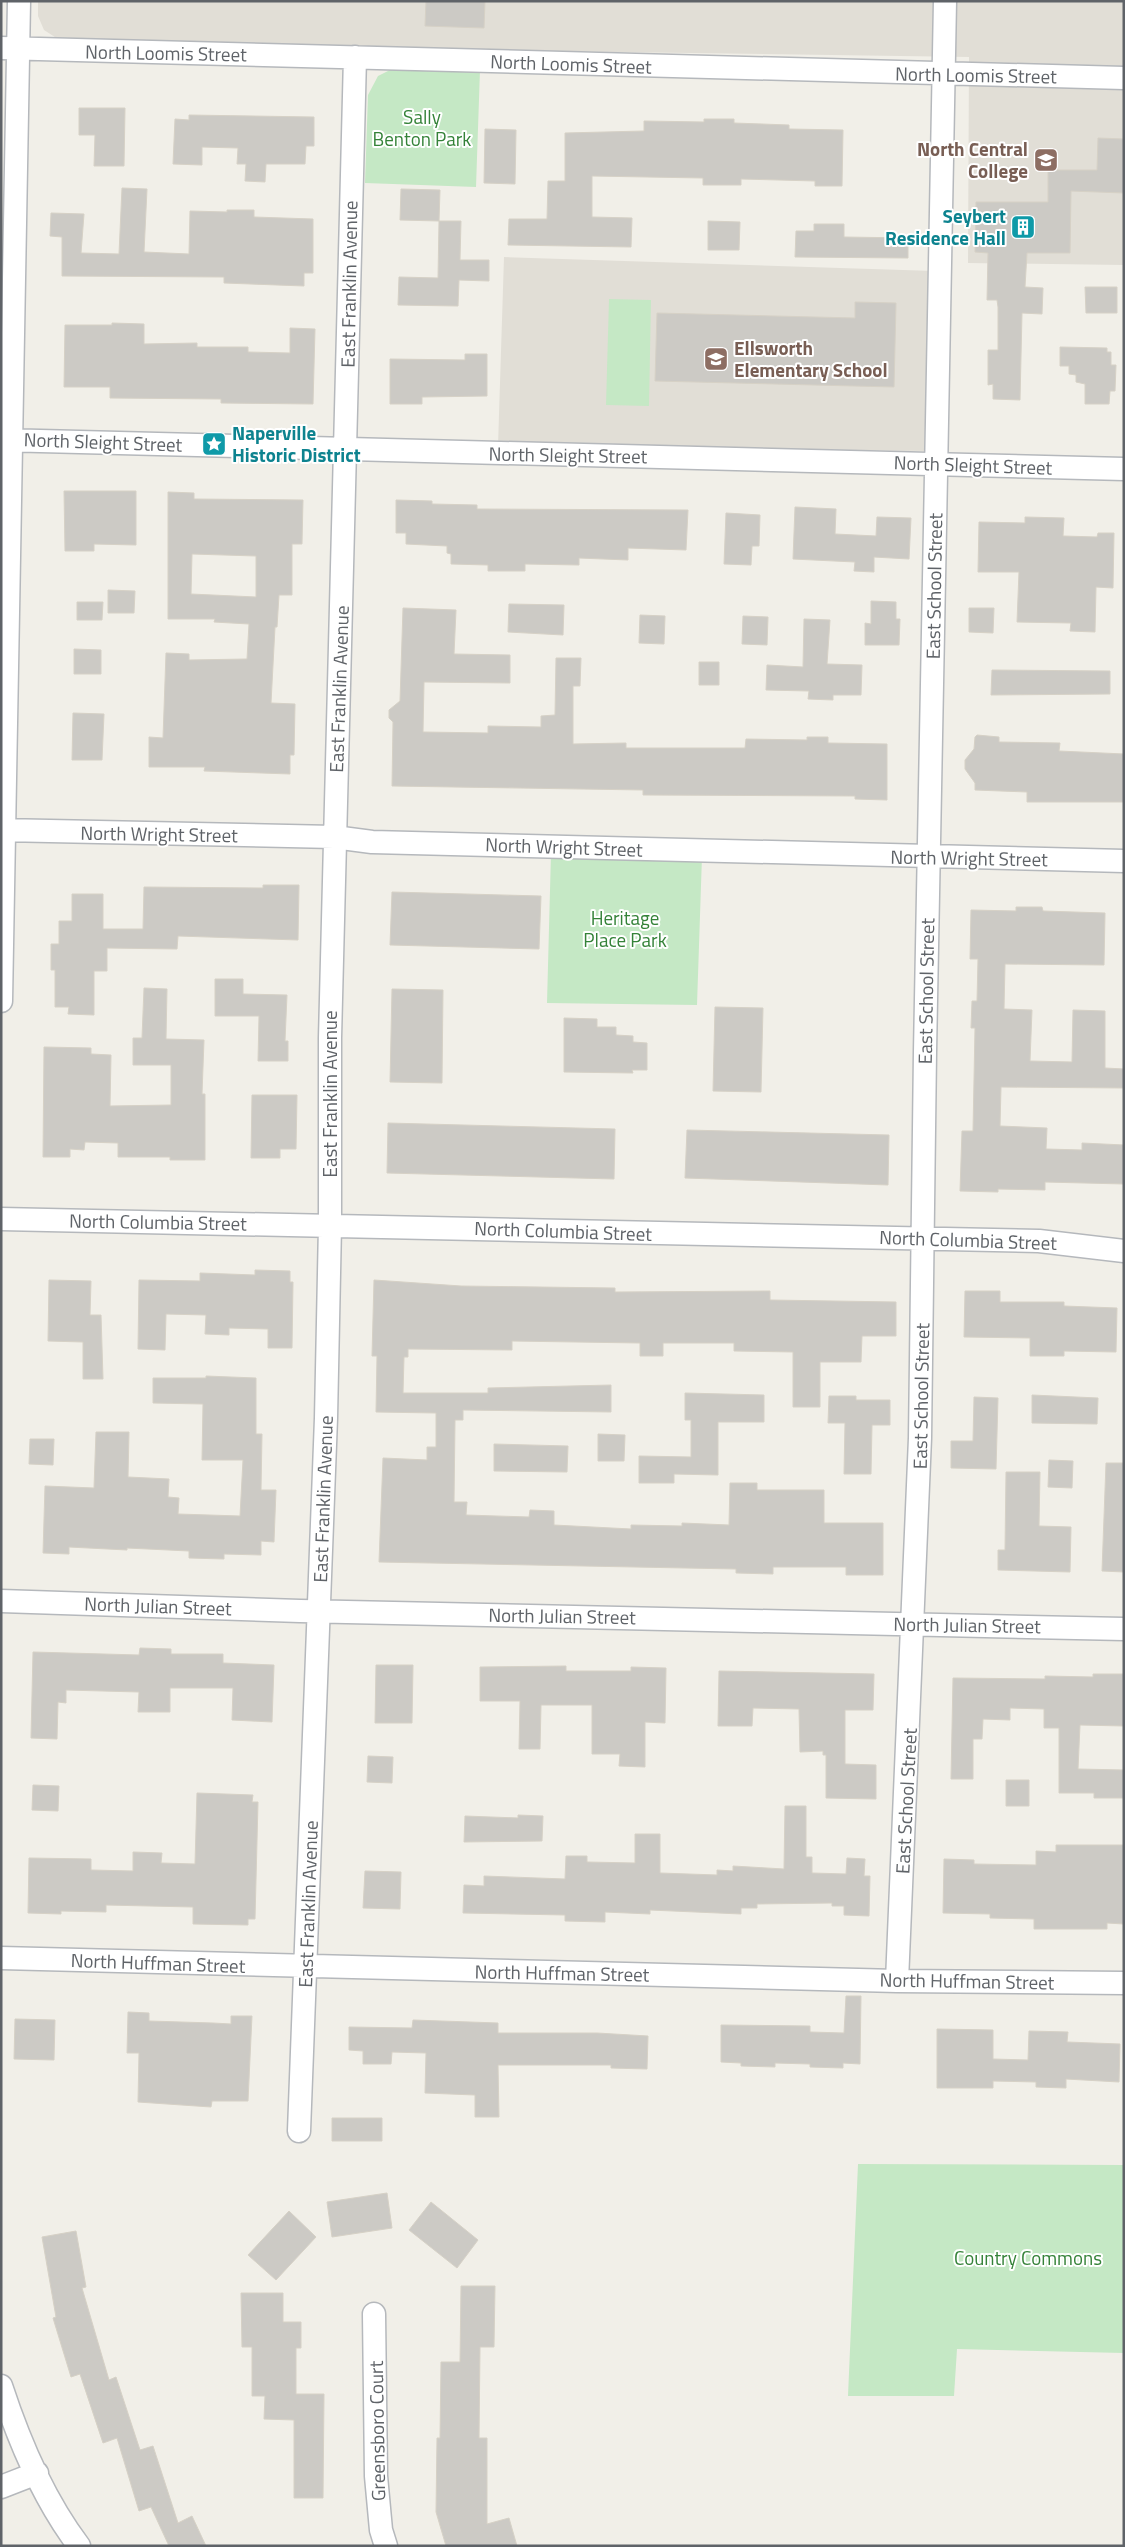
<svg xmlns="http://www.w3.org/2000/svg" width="1125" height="2547" font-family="'Titillium Web',sans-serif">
<rect width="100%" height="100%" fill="#f1efe8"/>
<!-- education -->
<path fill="#e1ded6" d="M38,1H1124V265L968,263L969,57L545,51L58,39L44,30L38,16Z
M504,257L934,271L928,451L498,446Z"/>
<!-- green -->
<path fill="#c5e8c5" d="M390,70H480L476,187L365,183L368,95L378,76Z
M609,299L651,300L649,406L606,405Z
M551,853L702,856L697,1005L547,1003Z
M858,2164L1124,2165V2353L957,2349L954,2396H848Z"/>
<!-- building -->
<path fill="#cccac5" stroke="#d6d1c6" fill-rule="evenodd" d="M426,1H485L484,28L425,26Z
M79,108H125L124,166H94L95,135H79Z
M189,115L314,117V146H306L305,164H266L265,182L245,181L246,164H237L238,148L202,147V165L173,164L175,119L189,120Z
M704,119H734V123L789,125V129L843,130L842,186H815V181L741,179V185H703V178L592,176V217L632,218L631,247L508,245L509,219H547L548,181H565V133L644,131V121L704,122Z
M485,129L516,130L515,184L484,183Z
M1098,138L1124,139V193L1071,191L1070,253H1027L1025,287L1043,288L1042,314L1022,313L1020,400L993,399V384L988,385V350H998V307L997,300H987L988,253L975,252L976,202H1048V170H1097Z
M122,188L147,189L144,252L189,254L190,211L227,212V210H254V217L313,219V273H304V286L224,283V277L62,276V237L50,236L51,213L84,214L81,253L119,254Z
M401,189L440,190L439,221L400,220Z
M439,221H461L460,260H489V281L459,280L458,306L398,305L399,277L438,278Z
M708,221L740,222L739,250H708Z
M814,224H844V237L908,238V258L795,257L796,231H814Z
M1085,287H1117V313H1086Z
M855,302L896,303L894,387L655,381L657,313L855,318Z
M112,323L144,324V344L197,343V347H248V352L290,353V328L315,329L313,404L221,403V399L110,398V387H64L65,325H112Z
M1060,347L1107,348V352H1111V365H1116L1115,391H1110L1109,404H1085V384L1076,382V375L1069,374V366H1060Z
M465,354H487V396L422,397V404H390V359L465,360Z
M64,491H136V545L94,544V551H65Z
M168,492L194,493V499L303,500L302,544H292V595H279L277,627H275L271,703L295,704L294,755H290V774L204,771L205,767H149V737L163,738L166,653L189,654V660L247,659L249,624L214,622L215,619H168ZM192,554L256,556V597L191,594Z
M396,500L432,501V504L477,505V509L688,510L686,550L628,548V560L579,558V565L525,564V571H488V565L451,564V554L447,553V546L406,544V533H396Z
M795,507L836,509L835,534L876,536L877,517L911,518L909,559L874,557V572L854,571L855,562L793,559Z
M726,513L760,515L759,546H752L751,565L724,564Z
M1025,517L1064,518L1063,536L1097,537L1098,533H1114L1113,588L1096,587L1095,632L1070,631L1071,623L1017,622L1019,572H978L979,522L1025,523Z
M108,590L135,591L134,613H108Z
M871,601L896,602V619H900L899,645H865V623L871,624Z
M77,602H103L102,620H77Z
M509,604L564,605L563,635L508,632Z
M403,608L456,610L454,654L510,655V683L424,682L423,732L488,733V726L541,727V716L555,715L556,658H581L580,686H573V744L626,743V748H745L746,739L807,740V737H828V743L887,744V800L855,799V796L643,795V790L392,786L393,722L389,718V710L400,701Z
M969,608H994L993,633L969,632Z
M640,615L665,616L664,644L639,643Z
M743,616L768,617L767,645L742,644Z
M804,619L830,620L827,664L862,665L861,695H833V700L808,699L809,691L766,690L767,665L803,667Z
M74,649L101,650V674H74Z
M699,662H719V685H699Z
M992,670L1110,671V694L991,695Z
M73,713L104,714L102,760H72Z
M977,735L999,737V742L1060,743L1059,751L1124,754V802H1027V792L975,790V783L965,769V760L974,749L975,737Z
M263,885H299L298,940L178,936L177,949L107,948V971H94V1015L68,1014L69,1007H55V970H51V944H59V921H72V894H103V929H143L144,887L263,888Z
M392,892L541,896L539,949L390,945Z
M1016,907H1042L1043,911L1105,913L1104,965L1005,964L1004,1009L1032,1010L1030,1061L1072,1062L1073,1010L1105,1011V1068L1124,1069V1088L1001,1087L1000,1126L1047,1128L1046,1149L1082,1150V1143L1124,1145V1184L1045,1182V1190L998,1189V1192L960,1191L962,1131H973L975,1028H971L972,1001H977L978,959H970L971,910L1016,911Z
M215,979H243V994L287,995L285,1041H288V1061H258L259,1016H215Z
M144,988L167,989L166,1039L204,1040L202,1094H205V1160H170V1157H118V1143L85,1142L84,1150L70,1149V1157H43L44,1047L91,1048V1054L111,1055L110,1106L171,1105V1065H133V1038H142Z
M392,989L443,990L442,1083L390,1082Z
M715,1007L763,1008L761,1092L713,1091Z
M564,1018L597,1019V1027H616V1035L633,1036V1042L647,1043V1070H632L633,1073L564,1072Z
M252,1095H297L296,1149H280V1158H251Z
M388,1123L615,1129L614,1179L387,1173Z
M687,1130L889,1135L888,1185L685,1178Z
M255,1270L290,1271V1282H293L292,1348H268V1329L229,1328V1335L205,1334L206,1315L166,1314L165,1350L138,1349L139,1280L200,1281V1273L255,1275Z
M49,1280L91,1281L90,1315H101L103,1379H83V1342L48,1341Z
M374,1280L461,1286L615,1288V1292L770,1291V1300L896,1302V1336H862L861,1362H820V1407H793V1352L734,1351V1343H663V1356H640V1343L512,1341V1350L408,1349V1357H404L403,1393H488V1388L611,1385V1412L463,1410V1420H455L454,1502H467L466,1515L529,1517L530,1510L554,1511V1525L631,1529V1525L682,1526V1523L729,1525L730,1483H757V1490H824V1523H883V1575H846V1567H773V1574L736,1573V1569L379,1562L383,1458L427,1460V1447H436V1413L376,1412L377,1356H372Z
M965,1291H1000V1302H1064V1306L1117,1308L1116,1352L1064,1351V1356H1030V1338L964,1337Z
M206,1376L256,1378V1434H262L261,1490H276L274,1542L261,1541V1555L224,1554V1559L189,1558V1551L127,1548V1550L69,1547V1554L43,1553L45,1486L94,1488L96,1432H129L128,1477L169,1479L168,1497L179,1498L178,1514L240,1516L243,1460H202L203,1404L153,1403V1378H206Z
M685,1393L764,1395V1422H718V1475L674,1474V1483H639V1456L691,1457V1420H685Z
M1032,1395L1098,1398L1097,1424L1032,1423Z
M829,1396H856V1400H890V1425H872L871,1474H844L845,1423H828Z
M974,1397L998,1398L996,1469L951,1468V1441H973Z
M598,1434L625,1435L624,1461H598Z
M30,1439H54L53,1465L29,1464Z
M494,1444L568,1446L567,1472L494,1471Z
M1049,1460L1073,1461L1072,1488L1048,1487Z
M1106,1463H1124V1572L1102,1571Z
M1006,1472H1040L1039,1526L1071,1527L1070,1572L998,1570V1550H1005Z
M140,1648L171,1649V1654H223V1663L274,1665L272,1722L232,1720L233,1688H170V1712H138L139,1692L66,1690V1703L58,1702L57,1739L31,1738L33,1652L139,1655Z
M376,1665H413L412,1723H375Z
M566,1666V1671H631V1667L666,1668L665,1723L645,1722V1767L619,1766L620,1754H592V1705H541L540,1749H519L520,1701H480V1667Z
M719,1671L874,1674L873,1710H845V1764L876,1765V1799L826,1798V1755H823V1751L800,1752L799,1709L753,1708L752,1726H718Z
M1093,1674H1124V1726L1080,1725L1078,1769L1124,1770V1798H1094V1793H1059V1728H1044V1709L1010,1708V1720L983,1719L982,1739H973V1779H951L953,1678L1045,1679V1676L1093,1677Z
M368,1756L393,1757L392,1783L367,1782Z
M1006,1780H1029V1806H1006Z
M33,1785L59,1786L58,1811L32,1810Z
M197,1793L253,1795L252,1802H258L255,1919H248V1925L193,1924V1907L106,1905V1912L61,1911V1914L28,1913L29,1858L91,1859V1870L133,1871V1852L162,1853L161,1863L195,1864Z
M785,1806H806V1857H812V1873L846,1874L847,1858L865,1859L864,1876H870L869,1916L844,1915V1906H832V1903L757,1904V1908H741V1914L650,1910V1914L605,1912V1922L565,1921V1915L463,1913L464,1885L484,1886V1876L565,1879L566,1856H587V1862L635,1863V1834H660V1873L717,1875V1870L733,1871V1866L784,1869Z
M518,1815L543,1816L542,1841L464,1842L465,1816L518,1818Z
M1056,1845H1124V1924L1107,1923V1929H1034V1919L990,1918V1914L943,1913L944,1859L974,1860V1864L1036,1865V1851L1056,1852Z
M365,1871L401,1872L400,1909L363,1908Z
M846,1996H861L860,2064L843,2063V2068L810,2067V2064L775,2063V2067L741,2066V2063L721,2062V2025L810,2026V2032L844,2033Z
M128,2012L149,2013V2021L213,2023L231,2024V2016H252L248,2101H212L211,2107L138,2102L139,2053H127Z
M15,2019L55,2020L54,2060L14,2059Z
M413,2020L498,2023V2033H597L648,2036L647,2069L611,2068V2065H498L499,2117H475V2095L425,2093L426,2053L392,2052L391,2064H363V2051L349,2050V2027L412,2028Z
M937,2029L993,2030V2059L1028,2060L1029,2031L1068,2032L1067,2042L1120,2044L1119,2082L1066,2079V2088L1036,2087V2082L993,2081V2088H937Z
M332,2118H382V2141H332Z
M387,2193L392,2228L332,2237L327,2202Z
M431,2202L478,2240L457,2268L409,2230Z
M289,2211L316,2237L276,2280L248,2255Z
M76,2231L86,2287L82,2288L109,2380L116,2377L140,2450L153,2446L178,2523L192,2516L206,2546H169L151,2507L139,2511L117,2438L103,2443L80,2374L71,2377L53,2318L56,2317L42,2237Z
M461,2286H495L494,2347H480L479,2438H487V2524L509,2518L517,2546H446L436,2512L437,2438H440L441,2362H460Z
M241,2293H283V2322H301V2348H296V2394H324L323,2498H294V2420L264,2419L265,2396H252V2347H242Z"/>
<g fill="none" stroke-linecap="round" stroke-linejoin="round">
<defs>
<path id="minor" d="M1,48L1124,78
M1,440L1124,469
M1,830L334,837L372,842L1124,861
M1,1001L19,1
M1,1219L1039,1241L1124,1251
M1,1601L300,1611L1124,1629
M1,1958L897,1981L1124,1983
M897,1981L920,1438L925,1052L945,1
M299,2131L326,1418L330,1225V1038L355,57
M374,2314L376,2476L381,2530L386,2546
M1,2386C19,2441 44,2500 79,2546
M1,2487L37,2473"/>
</defs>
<!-- minor casing -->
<use href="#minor" stroke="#b5b8bc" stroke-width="25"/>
<!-- minor -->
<use href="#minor" stroke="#fff" stroke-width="22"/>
</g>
<!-- icons -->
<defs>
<symbol id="university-square" viewBox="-11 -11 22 22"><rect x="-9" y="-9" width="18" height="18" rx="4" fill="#8d6e63" stroke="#fff"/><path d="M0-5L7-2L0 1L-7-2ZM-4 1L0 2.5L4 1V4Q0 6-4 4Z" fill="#fff"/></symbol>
<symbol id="building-square" viewBox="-11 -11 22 22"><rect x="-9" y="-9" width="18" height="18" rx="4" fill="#0f9aa8" stroke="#fff"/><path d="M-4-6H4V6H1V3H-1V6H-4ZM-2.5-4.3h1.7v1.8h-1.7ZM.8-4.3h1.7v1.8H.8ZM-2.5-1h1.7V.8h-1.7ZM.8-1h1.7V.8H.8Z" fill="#fff"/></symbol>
<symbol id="school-square" viewBox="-11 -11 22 22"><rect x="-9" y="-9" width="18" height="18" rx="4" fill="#8d6e63" stroke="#fff"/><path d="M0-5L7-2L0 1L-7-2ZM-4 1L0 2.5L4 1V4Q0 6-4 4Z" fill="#fff"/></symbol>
<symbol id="sight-square" viewBox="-11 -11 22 22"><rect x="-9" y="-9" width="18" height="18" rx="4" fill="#0f9aa8" stroke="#fff"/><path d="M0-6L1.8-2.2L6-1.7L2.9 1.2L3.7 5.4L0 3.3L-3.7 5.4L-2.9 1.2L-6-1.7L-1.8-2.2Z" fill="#fff"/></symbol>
</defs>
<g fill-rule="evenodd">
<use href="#university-square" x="1032" y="146" width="28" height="28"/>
<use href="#building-square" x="1009" y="213" width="28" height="28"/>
<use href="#school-square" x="702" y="345" width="28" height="28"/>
<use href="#sight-square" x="200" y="430" width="28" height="28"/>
</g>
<g text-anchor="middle" stroke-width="4" stroke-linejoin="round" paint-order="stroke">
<!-- street labels -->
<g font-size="19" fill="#5f6368" stroke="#fff">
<text transform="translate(166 53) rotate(1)" y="7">North Loomis Street</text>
<text transform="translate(571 64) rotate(2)" y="7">North Loomis Street</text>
<text transform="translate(976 75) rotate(1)" y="7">North Loomis Street</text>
<text transform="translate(349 284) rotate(-89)" y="7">East Franklin Avenue</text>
<text transform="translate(103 442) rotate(2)" y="7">North Sleight Street</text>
<text transform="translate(568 455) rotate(1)" y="7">North Sleight Street</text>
<text transform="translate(973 465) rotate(2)" y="7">North Sleight Street</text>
<text transform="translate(934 586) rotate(-89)" y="7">East School Street</text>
<text transform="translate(339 689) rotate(-88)" y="7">East Franklin Avenue</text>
<text transform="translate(159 834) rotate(1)" y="7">North Wright Street</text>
<text transform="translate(564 847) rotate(2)" y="7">North Wright Street</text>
<text transform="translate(969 858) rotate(1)" y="7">North Wright Street</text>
<text transform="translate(926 991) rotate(-89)" y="7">East School Street</text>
<text transform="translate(330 1094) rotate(-90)" y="7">East Franklin Avenue</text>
<text transform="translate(158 1222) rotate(1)" y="7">North Columbia Street</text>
<text transform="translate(563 1231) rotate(2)" y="7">North Columbia Street</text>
<text transform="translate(968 1240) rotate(2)" y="7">North Columbia Street</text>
<text transform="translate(921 1396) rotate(-89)" y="7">East School Street</text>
<text transform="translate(323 1499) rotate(-88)" y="7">East Franklin Avenue</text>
<text transform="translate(158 1606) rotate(2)" y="7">North Julian Street</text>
<text transform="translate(562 1616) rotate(1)" y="7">North Julian Street</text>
<text transform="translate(967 1625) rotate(1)" y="7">North Julian Street</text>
<text transform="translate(906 1801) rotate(-87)" y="7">East School Street</text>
<text transform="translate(308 1904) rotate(-88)" y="7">East Franklin Avenue</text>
<text transform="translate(158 1963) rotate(2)" y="7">North Huffman Street</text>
<text transform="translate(562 1973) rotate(1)" y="7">North Huffman Street</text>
<text transform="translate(967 1981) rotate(1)" y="7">North Huffman Street</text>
<text transform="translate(377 2431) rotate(-91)" y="7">Greensboro Court</text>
</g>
<!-- park labels -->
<g font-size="19" fill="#348238" stroke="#fff">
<text x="422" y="124">Sally<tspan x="422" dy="22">Benton Park</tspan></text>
<text x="625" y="925">Heritage<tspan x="625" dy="22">Place Park</tspan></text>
<text x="1028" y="2265">Country Commons</text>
</g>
<!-- education labels -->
<g font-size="19" font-weight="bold" fill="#785e54" stroke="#fff" text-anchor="end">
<text x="1028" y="156">North Central<tspan x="1028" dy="22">College</tspan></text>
<text x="734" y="355" text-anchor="start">Ellsworth<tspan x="734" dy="22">Elementary School</tspan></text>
</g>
<!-- culture labels -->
<g font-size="19" font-weight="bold" fill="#0d838f" stroke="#fff" text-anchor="end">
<text x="1006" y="223">Seybert<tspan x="1006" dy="22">Residence Hall</tspan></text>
<text x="232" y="440" text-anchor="start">Naperville<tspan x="232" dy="22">Historic District</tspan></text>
</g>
</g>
<!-- border -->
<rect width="1125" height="2547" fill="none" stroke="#5f6368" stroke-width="5"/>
</svg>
